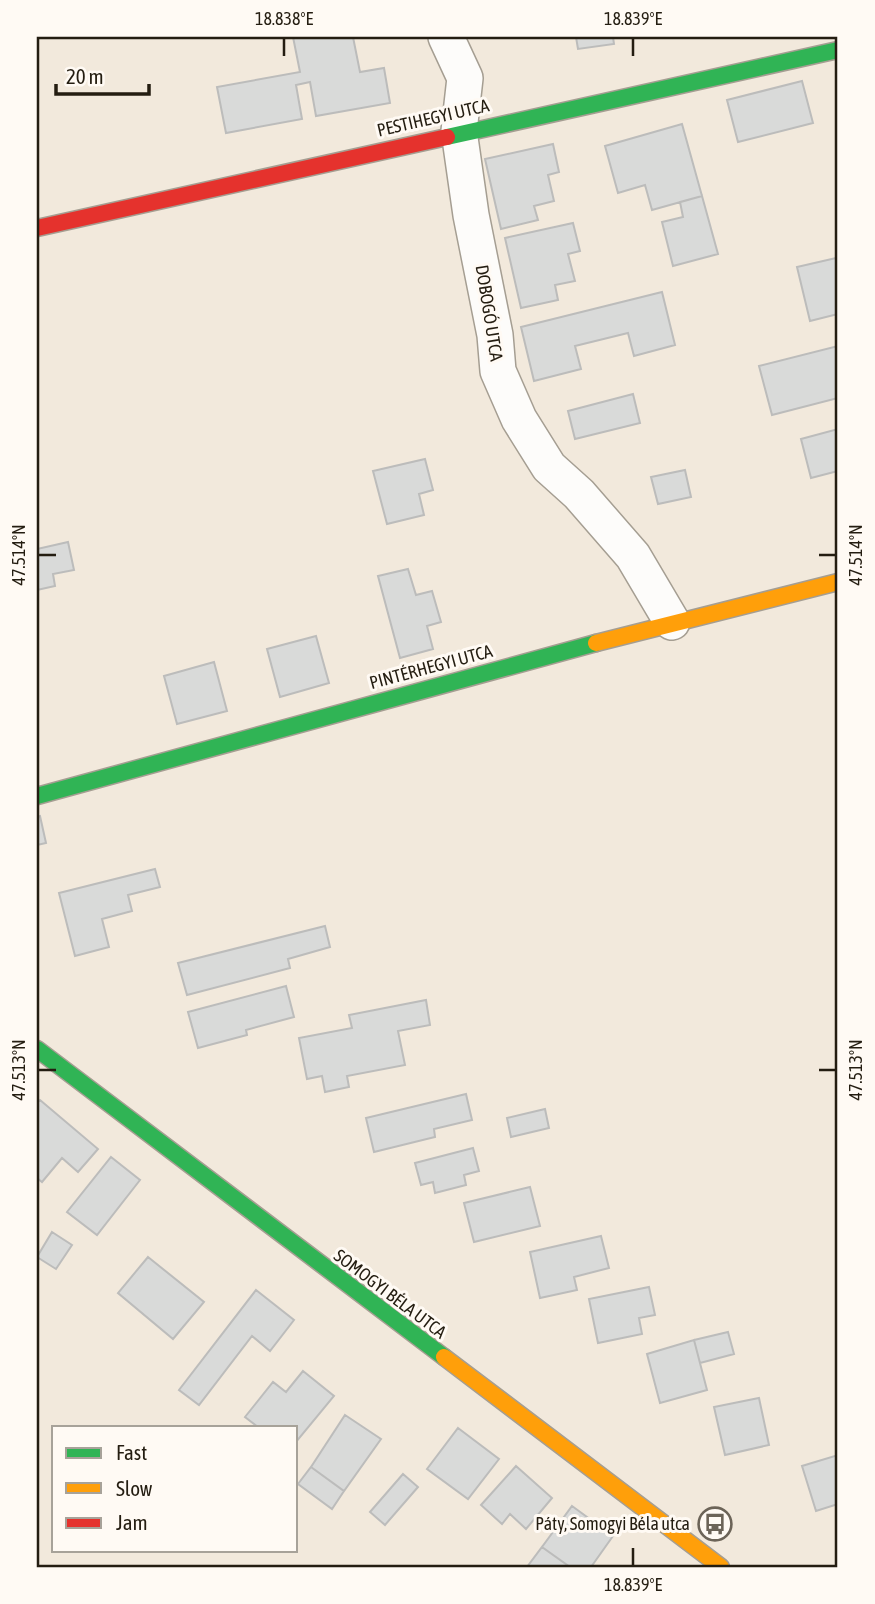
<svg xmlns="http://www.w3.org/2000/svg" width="875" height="1604" font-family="'Asap Condensed',sans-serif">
<rect width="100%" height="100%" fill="#f2e9dc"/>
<!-- building -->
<path fill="#d9dad9" stroke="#bcbcbb" stroke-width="2" d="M293,37H353L360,72L384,68L390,103L316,116L310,82L296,85L302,119L226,133L217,87L300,72Z
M576,37H613L614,44L578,49Z
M802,81L813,123L738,142L727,100Z
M682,124L702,196L652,210L645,185L618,193L605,146Z
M553,144L559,172L548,175L554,201L534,206L538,220L501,229L485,159Z
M702,196L718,254L673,266L662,222L683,217L680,202Z
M573,223L580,251L568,254L575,281L555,285L558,300L521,308L505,238Z
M836,258L838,314L810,321L797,267Z
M662,292L675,345L634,356L628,333L575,346L581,369L534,381L521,327Z
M838,346V398L772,415L759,366Z
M633,394L640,423L575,439L568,411Z
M838,429V471L811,478L801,439Z
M425,459L433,490L419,494L424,515L387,524L373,471Z
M685,470L691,497L658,504L651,477Z
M68,542L74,570L53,574L55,586L37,590V549Z
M408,569L416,595L432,591L441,622L427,626L433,649L400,658L378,576Z
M316,636L329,683L280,697L267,649Z
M214,662L227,711L177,724L164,676Z
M40,816L46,843L37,845V817Z
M155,869L160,887L128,895L132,911L102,919L109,947L75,956L59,893Z
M325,926L330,947L288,959L290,968L187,995L178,963Z
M286,986L294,1017L246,1030L247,1035L198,1048L188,1012Z
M426,1000L430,1025L398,1031L405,1065L347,1076L349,1087L325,1092L322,1076L307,1079L299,1038L352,1028L349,1015Z
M466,1094L472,1120L434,1129L435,1137L374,1152L366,1118Z
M40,1100L98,1149L78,1172L62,1158L42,1182L37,1178V1103Z
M545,1109L549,1128L511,1137L507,1118Z
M473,1148L479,1171L464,1175L466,1185L435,1193L433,1182L421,1185L415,1163Z
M111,1157L140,1180L97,1235L67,1212Z
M530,1187L540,1226L474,1242L464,1203Z
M52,1232L72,1245L56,1269L37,1257Z
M601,1236L609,1268L574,1277L577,1290L540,1298L530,1252Z
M148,1257L204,1302L173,1339L118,1293Z
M649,1287L655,1315L639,1318L642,1334L598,1343L589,1299Z
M256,1290L294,1320L270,1351L252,1336L199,1405L179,1390Z
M728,1332L734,1354L700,1363L694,1340Z
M694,1340L707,1390L660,1403L647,1354Z
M303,1371L334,1396L296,1442V1427H258L245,1417L273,1382L286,1392Z
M759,1398L769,1445L725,1455L714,1407Z
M345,1415L381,1439L344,1491L311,1467Z
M458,1428L499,1459L468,1499L427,1469Z
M838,1455V1504L816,1511L802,1466Z
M516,1466L552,1498L526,1529L510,1514L502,1524L481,1505Z
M311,1467L344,1491L332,1509L298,1484Z
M403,1474L418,1487L385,1525L370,1512Z
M572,1506L613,1536L591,1567H570L542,1547Z
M542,1547L570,1567H527Z"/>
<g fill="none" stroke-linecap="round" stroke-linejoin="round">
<defs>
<path id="street" d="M446,37L465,78L459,131L471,215L495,335L498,371L519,419L549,467L579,494L633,556L672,622"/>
<path id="fast" d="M447,137L838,50
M37,796L596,643
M37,1049L444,1357"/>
<path id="slow" d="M596,643L838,582
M444,1357L721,1567"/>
<path id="jam" d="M37,228L447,137"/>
</defs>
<!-- street casing -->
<use href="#street" stroke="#a59e92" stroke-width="38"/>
<!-- fast casing -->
<use href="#fast" stroke="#a59e92" stroke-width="19"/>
<!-- slow casing -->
<use href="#slow" stroke="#a59e92" stroke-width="19"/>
<!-- jam casing -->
<use href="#jam" stroke="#a59e92" stroke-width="19"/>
<!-- street -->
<use href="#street" stroke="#fdfcfa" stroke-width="35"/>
<!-- fast -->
<use href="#fast" stroke="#30b455" stroke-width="16"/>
<!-- slow -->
<use href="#slow" stroke="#ff9f0a" stroke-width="16"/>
<!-- jam -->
<use href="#jam" stroke="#e5322d" stroke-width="16"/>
</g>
<!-- ticks -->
<path fill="none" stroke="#241d11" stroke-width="2.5" d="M284,38V56M633,38V56M38,555H56M819,555H836M38,1070H56M819,1070H836M633,1548V1566"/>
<!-- icons -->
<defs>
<symbol id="bus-ring" viewBox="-11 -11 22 22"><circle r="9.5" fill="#fffaf4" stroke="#6c6458" stroke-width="1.5"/><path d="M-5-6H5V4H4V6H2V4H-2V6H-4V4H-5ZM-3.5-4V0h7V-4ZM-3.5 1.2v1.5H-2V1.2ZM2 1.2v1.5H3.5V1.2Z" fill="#6c6458"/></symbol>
</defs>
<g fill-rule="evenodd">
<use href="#bus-ring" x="696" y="1505" width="38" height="38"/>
</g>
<g text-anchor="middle" stroke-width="6" stroke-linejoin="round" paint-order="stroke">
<!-- street labels -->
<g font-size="18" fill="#241d11" stroke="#fffaf4">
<text transform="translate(433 118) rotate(-13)" y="6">PESTIHEGYI UTCA</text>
<text transform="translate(489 313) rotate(81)" y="6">DOBOGÓ UTCA</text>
<text transform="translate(431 667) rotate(-15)" y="6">PINTÉRHEGYI UTCA</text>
<text transform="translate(390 1294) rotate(37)" y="6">SOMOGYI BÉLA UTCA</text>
</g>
<!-- poi labels -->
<g font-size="18" fill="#241d11" stroke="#fffaf4" text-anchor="end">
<text x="690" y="1530">Páty, Somogyi Béla utca</text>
</g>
</g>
<!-- border -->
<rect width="875" height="1604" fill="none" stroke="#fffaf4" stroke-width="77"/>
<!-- legend -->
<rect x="52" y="1426" width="245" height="126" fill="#fffaf4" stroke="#a7a299" stroke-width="2"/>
<rect x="66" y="1448" width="35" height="10" fill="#30b455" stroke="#a7a299" stroke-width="2"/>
<text x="116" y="1460" font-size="21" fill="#241d11">Fast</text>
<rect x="66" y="1483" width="35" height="10" fill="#ff9f0a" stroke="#a7a299" stroke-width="2"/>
<text x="116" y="1496" font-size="21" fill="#241d11">Slow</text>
<rect x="66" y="1518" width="35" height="10" fill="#e5322d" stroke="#a7a299" stroke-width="2"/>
<text x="116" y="1530" font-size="21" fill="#241d11">Jam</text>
<!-- scale -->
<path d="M56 84v10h93v-10" fill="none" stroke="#241d11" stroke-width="3.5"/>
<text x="66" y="84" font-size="21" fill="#241d11" stroke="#fffaf4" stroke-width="5" paint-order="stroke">20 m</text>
<rect x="38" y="38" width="798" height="1528" fill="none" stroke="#241d11" stroke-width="2.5"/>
<g font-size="18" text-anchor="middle" fill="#241d11">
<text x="284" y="25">18.838°E</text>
<text x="633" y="25">18.839°E</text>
<text transform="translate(19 555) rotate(-90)" y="6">47.514°N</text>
<text transform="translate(856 555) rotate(-90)" y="6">47.514°N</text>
<text transform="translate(19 1070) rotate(-90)" y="6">47.513°N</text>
<text transform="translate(856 1070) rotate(-90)" y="6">47.513°N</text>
<text x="633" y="1591">18.839°E</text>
</g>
</svg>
